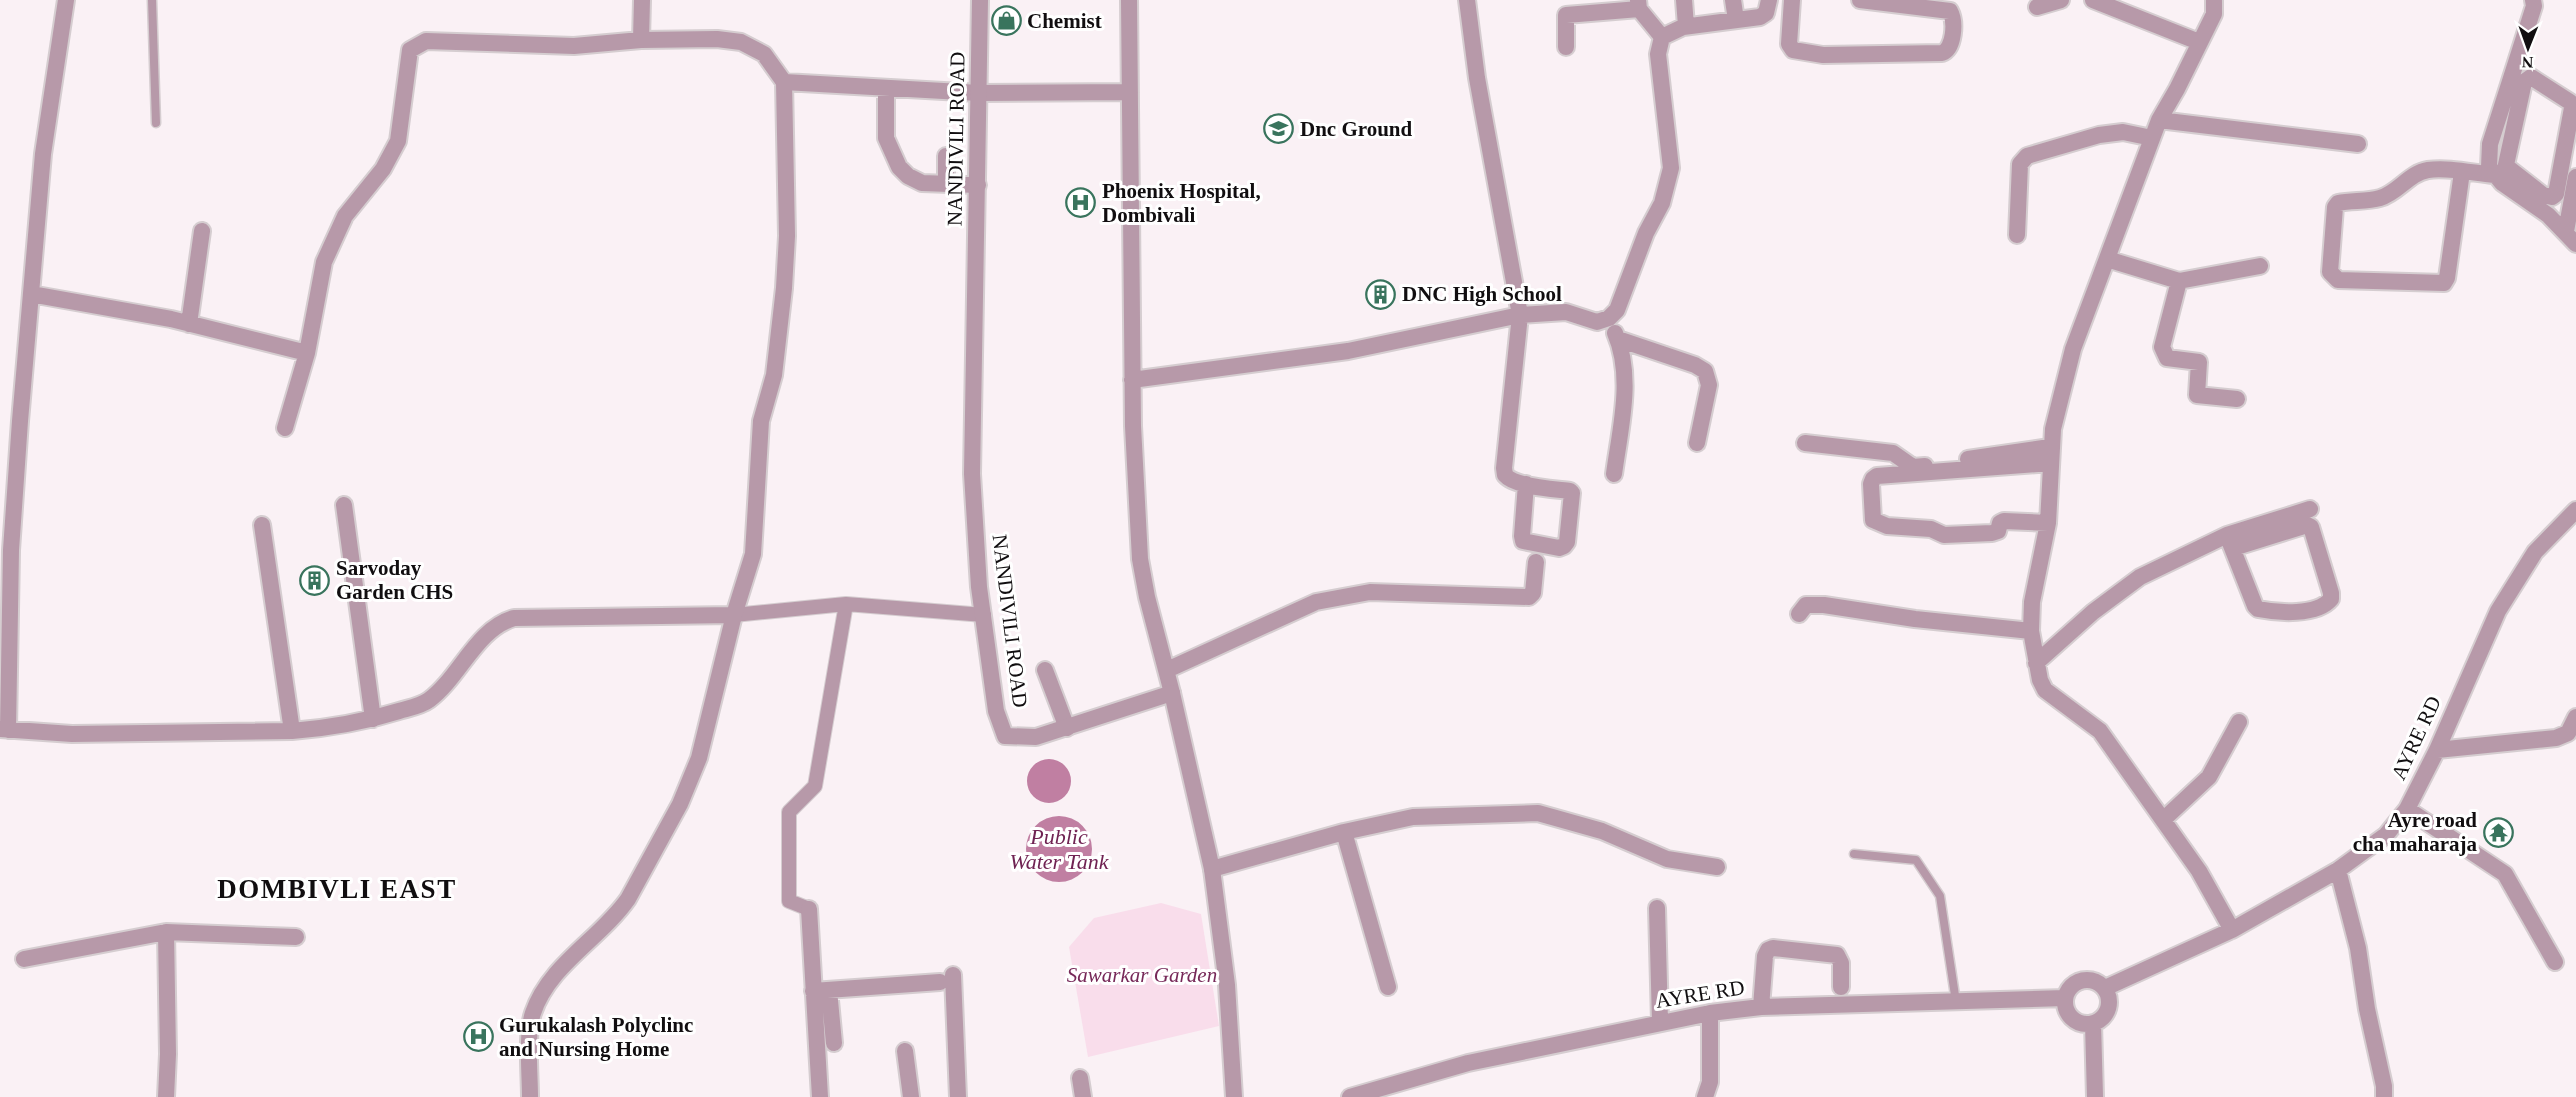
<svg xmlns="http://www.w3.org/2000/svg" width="2576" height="1097" font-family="Georgia,serif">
<rect width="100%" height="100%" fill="#faf1f5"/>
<!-- green -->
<path fill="#f9ddeb" d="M1161,903L1201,914L1219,1026L1088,1057L1069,947L1094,918Z"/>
<!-- water -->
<path fill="#c07fa2" d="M1027 781a22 22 0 1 1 44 0a22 22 0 1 1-44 0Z
M1026 849a33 33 0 1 1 66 0a33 33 0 1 1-66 0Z"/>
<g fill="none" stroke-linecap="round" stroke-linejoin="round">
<defs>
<path id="service" d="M152,0L156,123
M1854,854L1916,860L1940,896L1956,1002"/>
<path id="pedestrian" d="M734,615L846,604
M809,909L789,901V812L815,786L846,604L984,615"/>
<path id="minor" d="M1129,0L1133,426L1140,559L1147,597L1172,693
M1638,0L1639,9L1662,37
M1684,0L1686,26
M1733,0L1736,20
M1792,0L1789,44L1793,50L1823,55L1942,53C1954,49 1956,22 1950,11L1860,0
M2093,0L2199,42
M2214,0V14L2177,89L2159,120L2073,349L2053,429L2048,523L2032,602L2031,631L2040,680L2045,690L2100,731L2199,871L2232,930
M2533,0L2534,6L2490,144L2489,167L2502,183L2548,215L2576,244
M2037,7L2061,0
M641,40L642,0
M1566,47V15L1639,9
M886,88V138L899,167L908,176L922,183L978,185
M2159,120L2358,144
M2462,172L2447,278L2444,283L2338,280L2330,272L2335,207L2338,203C2352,200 2366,202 2380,198C2398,193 2409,173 2428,170C2448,167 2473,173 2494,175
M946,183V156
M2502,183L2524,82L2531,77L2570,102L2572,108L2556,194L2552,197L2543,195L2506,166
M2566,231L2576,177
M2017,235L2020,164L2027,156L2099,135L2123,132L2152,138
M2107,259L2179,281L2260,266
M2179,281L2162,347L2167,358L2199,362L2197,395L2237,399
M31,294L171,319L307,353
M189,324L202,231
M1618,339L1695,365L1705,371L1709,385L1697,443
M1132,380L1348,351L1520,315L1477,78L1467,0
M285,428L307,353L324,262L345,216L383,169L398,141L410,50L426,41L574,46L641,40L717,39L741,42L764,54L784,82L979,93L1130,92
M1805,443L1893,453L1913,467L1925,466
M1968,459L2050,447
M1614,474C1620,429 1634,377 1615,333
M1526,484L1522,536L1523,541L1559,548L1564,546L1567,542L1572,493L1570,491C1554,489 1515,487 1505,475L1504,468L1520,315L1566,312L1597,322L1609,318L1617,310L1646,233L1662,203L1671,168L1658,54L1662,37L1683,27L1760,17L1766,13L1769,0
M344,505L373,719
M2048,523L2004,521L2000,523L1998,531L1992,533L1944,535L1931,529L1887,526L1873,520L1871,484L1873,479L1877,476L2050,463
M262,525L292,731
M2227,535L2255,606L2258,609C2278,613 2317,616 2331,599V593L2311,527L2307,525L2233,548
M1799,614L1806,605H1824L1915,619L2031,631
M2036,663L2093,612L2140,577L2227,535L2310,509
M1045,670L1067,728
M1167,670L1316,602L1370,592L1529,597L1533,593L1536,562
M0,729L72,734L292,731C329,728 364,722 399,711C409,708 421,706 429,700C460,677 476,629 514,618L734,615
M8,730L11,550L20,421L43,154L66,0
M2437,750L2556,738L2568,733L2576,717
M2407,809L2505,874L2555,962
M2164,819L2209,777L2239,722
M1344,832L1388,987
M1212,869L1344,832L1413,817L1538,813L1602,831L1667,859L1717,867
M2338,870L2358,948L2367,1009L2384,1086V1097
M1657,908L1660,1022
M809,909L820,1097
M166,932L296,937
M24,959L166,932L168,1054L166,1097
M953,975L958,1097
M2065 1002a22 22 0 1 1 44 0a22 22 0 1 1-44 0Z
M2105,988L2232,930L2338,870L2386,835L2407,809L2437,750L2498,611L2535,552L2576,510
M829,990L834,1043
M813,991L940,982
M1761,1007L1765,956L1768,950L1773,948L1837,955L1841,963V987
M2093,1023L2095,1097
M905,1051L911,1097
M1080,1078L1083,1097
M530,1097C530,1075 526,1033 533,1013C549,965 600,939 628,899L680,804L699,758L734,615L753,554L761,421L774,375L784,288L787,236L784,82
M1350,1097L1468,1063L1710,1013L1761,1007L2065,998
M1705,1097L1710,1082V1013"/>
<path id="tertiary" d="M980,0L972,474L979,587L996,711L1005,736L1036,737L1172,693L1212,869L1227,985L1234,1097"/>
</defs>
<!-- service casing -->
<use href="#service" stroke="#d5cdd0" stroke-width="11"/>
<!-- pedestrian casing -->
<use href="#pedestrian" stroke="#d5cdd0" stroke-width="16"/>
<!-- minor casing -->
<use href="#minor" stroke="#d5cdd0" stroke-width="20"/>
<!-- tertiary casing -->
<use href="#tertiary" stroke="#d5cdd0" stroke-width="20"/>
<!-- service -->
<use href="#service" stroke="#b799a9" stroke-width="8"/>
<!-- pedestrian -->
<use href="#pedestrian" stroke="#b799a9" stroke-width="14"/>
<!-- minor -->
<use href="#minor" stroke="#b799a9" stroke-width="16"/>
<!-- tertiary -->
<use href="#tertiary" stroke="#b799a9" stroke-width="16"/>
</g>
<!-- icons -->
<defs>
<symbol id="shop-ring" viewBox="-11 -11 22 22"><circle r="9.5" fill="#fff" stroke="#39745d" stroke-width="1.5"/><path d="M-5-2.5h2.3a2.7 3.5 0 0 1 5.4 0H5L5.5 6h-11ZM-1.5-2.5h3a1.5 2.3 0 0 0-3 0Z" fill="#39745d"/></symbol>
<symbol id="school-ring" viewBox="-11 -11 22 22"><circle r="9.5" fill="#fff" stroke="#39745d" stroke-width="1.5"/><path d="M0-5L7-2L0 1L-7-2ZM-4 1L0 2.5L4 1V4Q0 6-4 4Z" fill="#39745d"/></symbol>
<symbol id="hospital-ring" viewBox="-11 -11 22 22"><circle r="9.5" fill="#fff" stroke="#39745d" stroke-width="1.5"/><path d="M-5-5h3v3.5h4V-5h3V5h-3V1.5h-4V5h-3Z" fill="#39745d"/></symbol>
<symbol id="building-ring" viewBox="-11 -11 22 22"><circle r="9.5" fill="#fff" stroke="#39745d" stroke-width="1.5"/><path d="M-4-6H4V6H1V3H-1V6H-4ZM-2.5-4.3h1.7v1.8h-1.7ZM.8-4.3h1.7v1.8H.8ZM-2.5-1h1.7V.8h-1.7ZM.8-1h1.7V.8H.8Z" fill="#39745d"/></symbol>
<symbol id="temple-ring" viewBox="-11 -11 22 22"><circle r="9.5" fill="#fff" stroke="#39745d" stroke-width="1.5"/><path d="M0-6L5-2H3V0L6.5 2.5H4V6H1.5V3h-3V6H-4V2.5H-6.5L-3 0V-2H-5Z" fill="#39745d"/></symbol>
</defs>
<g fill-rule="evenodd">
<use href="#shop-ring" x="990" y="4" width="33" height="33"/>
<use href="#school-ring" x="1262" y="112" width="33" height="33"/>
<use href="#hospital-ring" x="1064" y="186" width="33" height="33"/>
<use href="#building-ring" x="1364" y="278" width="33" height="33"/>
<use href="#building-ring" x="298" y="564" width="33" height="33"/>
<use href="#temple-ring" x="2482" y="816" width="33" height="33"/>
<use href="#hospital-ring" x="462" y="1020" width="33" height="33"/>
</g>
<g text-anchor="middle" stroke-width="6" stroke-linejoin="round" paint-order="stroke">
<!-- poi labels -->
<g font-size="21" font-weight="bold" fill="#110e10" stroke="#fff" text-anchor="start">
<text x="1027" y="28">Chemist</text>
<text x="1300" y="136">Dnc Ground</text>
<text x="1102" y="198">Phoenix Hospital,<tspan x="1102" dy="24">Dombivali</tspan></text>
<text x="1402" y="301">DNC High School</text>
<text x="336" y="575">Sarvoday<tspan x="336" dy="24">Garden CHS</tspan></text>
<text x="2477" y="827" text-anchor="end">Ayre road<tspan x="2477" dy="24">cha maharaja</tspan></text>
<text x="499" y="1032">Gurukalash Polyclinc<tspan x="499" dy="24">and Nursing Home</tspan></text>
</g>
<!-- street labels -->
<g font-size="21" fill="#110e10" stroke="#fff">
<text transform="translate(956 139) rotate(-89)" y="7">NANDIVILI ROAD</text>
<text transform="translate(1010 621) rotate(83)" y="7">NANDIVILI ROAD</text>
<text transform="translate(2416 738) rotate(-65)" y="7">AYRE RD</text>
<text transform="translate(1700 994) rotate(-9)" y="7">AYRE RD</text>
</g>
<!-- park labels -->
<g font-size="21" font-style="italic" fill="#772959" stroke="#fff">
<text x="1142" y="982">Sawarkar Garden</text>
</g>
<!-- water labels -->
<g font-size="22" font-style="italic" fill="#702353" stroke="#fff">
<text x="1059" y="844">Public<tspan x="1059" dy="25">Water Tank</tspan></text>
</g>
<!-- district labels -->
<g font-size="27" font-weight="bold" letter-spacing="1.5" fill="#110e10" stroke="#fff">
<text x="337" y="898">DOMBIVLI EAST</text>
</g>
</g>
<!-- north arrow -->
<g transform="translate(2528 48) rotate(181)" stroke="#ffffff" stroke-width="4.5" paint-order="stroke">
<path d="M0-4.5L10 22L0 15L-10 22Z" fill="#110e10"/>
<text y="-9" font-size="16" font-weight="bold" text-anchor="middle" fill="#110e10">N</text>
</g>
</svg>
